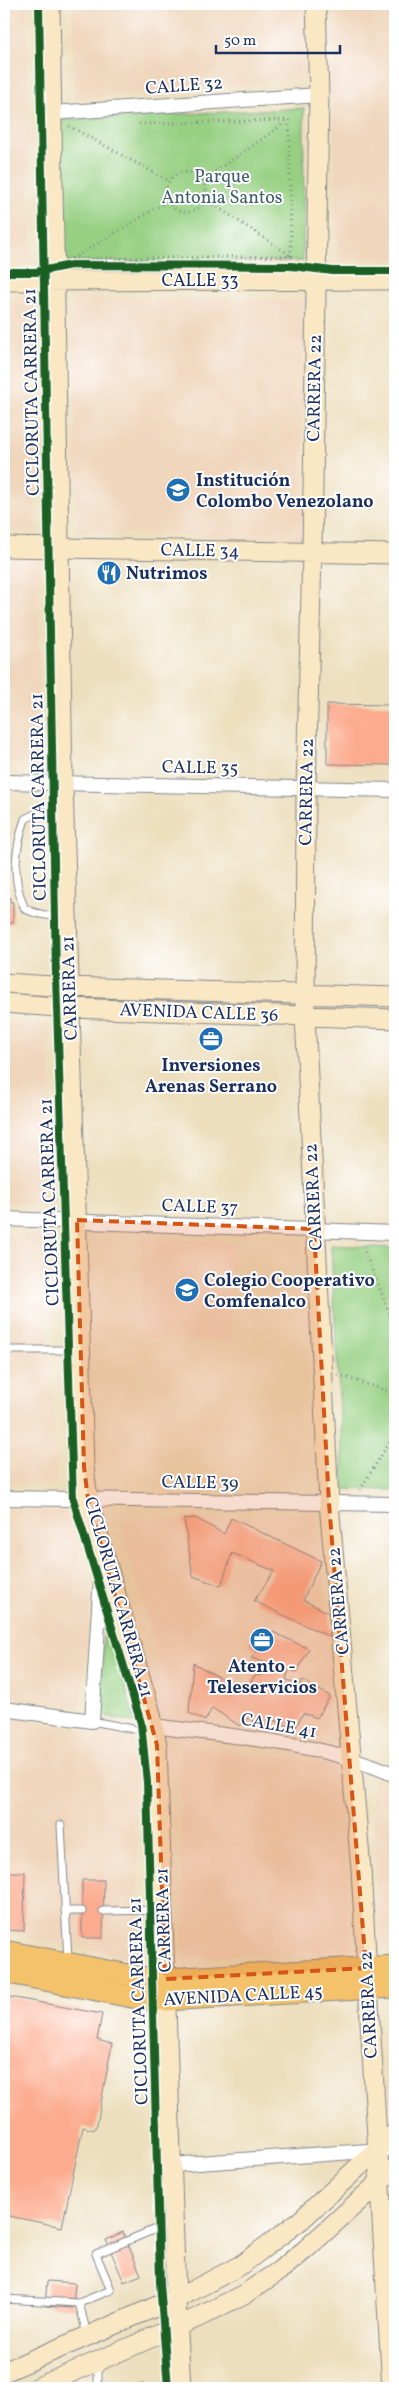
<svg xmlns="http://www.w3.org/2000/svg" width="399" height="2392" font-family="Vollkorn,serif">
<rect width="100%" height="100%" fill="#fff"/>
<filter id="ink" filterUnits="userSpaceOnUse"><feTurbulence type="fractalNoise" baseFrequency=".02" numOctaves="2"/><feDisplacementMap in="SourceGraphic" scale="10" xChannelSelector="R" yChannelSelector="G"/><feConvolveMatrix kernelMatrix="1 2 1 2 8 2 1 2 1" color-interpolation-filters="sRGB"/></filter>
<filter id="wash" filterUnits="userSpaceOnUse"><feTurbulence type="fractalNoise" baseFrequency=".0096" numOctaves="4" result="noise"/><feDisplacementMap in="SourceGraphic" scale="20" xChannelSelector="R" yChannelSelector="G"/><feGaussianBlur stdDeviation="1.12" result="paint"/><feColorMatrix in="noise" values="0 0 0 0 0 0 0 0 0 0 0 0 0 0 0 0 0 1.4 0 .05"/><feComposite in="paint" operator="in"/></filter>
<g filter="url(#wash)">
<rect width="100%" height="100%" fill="#eddfbe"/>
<!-- built -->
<path fill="#f0d6bc" d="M4,4H27L31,262L4,261Z
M73,4H305L306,79L74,99Z
M330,4H395V259L338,261Z
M4,295H34L35,531H4Z
M73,298L304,300L303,541L77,530Z
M4,559L40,560L37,765L4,764Z
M4,1021L49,1025L54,1203H4Z
M4,1234L43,1235L57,1485L4,1484Z
M141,1238L234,1242L230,1342L141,1338Z
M4,1509L66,1511L91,1586L82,1706L4,1698Z
M315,1512L329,1613L330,1696L336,1739L174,1717L120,1520L231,1518Z
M4,1717L134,1738L140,1957L113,1955L4,1932Z
M179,1744L338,1765L351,1949L184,1958Z
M371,1778L385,1779L395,1784V1947L381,1948Z
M395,2006V2101L390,2106L385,2007Z"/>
<!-- green -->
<path fill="#97d083" stroke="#598070" d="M304,108L303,261L62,262L60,120Z
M331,1245L395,1248V1490L344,1489Z
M104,1615L136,1723L101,1715Z"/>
<g id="blocks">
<!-- building -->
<path fill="#fcab8e" d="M327,704L394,705L393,765L327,764Z
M10,897V902H13V923L4,924V901L7,902L6,898Z
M196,1518L224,1534L231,1518L321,1561L303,1600L329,1613L330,1637L254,1601L274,1571L232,1553L221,1586L193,1576L184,1519Z
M257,1632L269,1639L273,1632L309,1649L297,1672L289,1670L286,1679L299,1686L302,1680L330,1696L317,1718L303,1713L295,1729L268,1718L265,1729L248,1718L240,1726L212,1708L205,1721L189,1713L193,1663L245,1691L255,1675L260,1676L265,1668L275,1673L278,1667L251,1658L258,1651L249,1646Z
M4,1872H25L24,1931L4,1930Z
M82,1880H104L103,1938H82Z
M4,1996L102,2014L97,2040L112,2044L97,2124L94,2130L83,2127L62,2227L4,2215Z
M123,2232L141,2275L124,2282L106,2240Z
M47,2281L75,2283L73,2308L45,2306Z
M143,2384V2388H124V2385Z"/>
</g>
</g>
<g filter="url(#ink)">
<use href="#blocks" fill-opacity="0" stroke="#84878e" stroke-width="1"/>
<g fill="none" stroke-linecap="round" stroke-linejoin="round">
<defs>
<path id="lane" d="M64,810L37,813L25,819C15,850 11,879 25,909C39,915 50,917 66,914
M4,1350H78
M92,1721L133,1729
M61,1825L68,1961
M65,1911H82
M103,1911L161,1910
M4,2299L79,2303L111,2290L96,2254L172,2222
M79,2303L87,2334
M98,2388V2364"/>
<path id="street" d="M52,113L319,95
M4,782L395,790
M4,1219L395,1233
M4,1498L395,1504
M4,1709L92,1721L102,1560
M154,1726C235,1737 320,1742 395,1775
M171,2165L395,2149
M381,2208L395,2207"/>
<path id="secondary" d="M50,4L63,783L84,1467L88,1499L151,1714L157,1745L176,2298L181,2388
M316,4L319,95L312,552L306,788L305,1016L329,1503L361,1870L392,2388
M4,281L395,280
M4,547L395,554
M4,983L69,987L395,997
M4,1003L70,1008L395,1019
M4,2372L190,2292L241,2265L301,2220L395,2133
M36,2388L201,2316L246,2293L279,2271L306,2249L395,2168"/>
<path id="primary" d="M4,1951L139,1977L165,1979L395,1966
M4,1972L137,1998L165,2000L395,1987"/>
</defs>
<!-- lane casing -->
<use href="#lane" stroke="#84878e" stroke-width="9"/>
<!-- street casing -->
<use href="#street" stroke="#84878e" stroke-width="16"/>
<!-- secondary casing -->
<use href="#secondary" stroke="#84878e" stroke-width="21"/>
<!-- primary casing -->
<use href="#primary" stroke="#84878e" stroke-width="23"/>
<!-- path -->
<path stroke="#84878e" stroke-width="3" stroke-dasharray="1 4" stroke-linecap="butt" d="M69,126L169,181
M166 192a20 20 0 1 1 40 0a20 20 0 1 1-40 0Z
M203,180L289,120
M205,199L290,255
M71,259L291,256L289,120L139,124
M72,259L168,201
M363,1247L395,1327
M338,1375L395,1393
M360,1490L395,1433"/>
<!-- lane -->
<use href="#lane" stroke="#fff" stroke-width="7"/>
<!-- street -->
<use href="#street" stroke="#fff" stroke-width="14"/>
<!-- secondary -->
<use href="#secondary" stroke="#fae7c3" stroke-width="19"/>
<!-- primary -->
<use href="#primary" stroke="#f3c26a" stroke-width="21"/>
<defs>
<path id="cycleway" d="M39,4L56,977L73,1499L141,1723L147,1782L160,2283L168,2388
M4,272H36L71,265L291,266L333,271H395"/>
</defs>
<!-- cycleway casing -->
<use href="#cycleway" stroke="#fff" stroke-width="11"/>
<!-- cycleway -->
<use href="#cycleway" stroke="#1b5e20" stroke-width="8"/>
</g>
</g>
<!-- marked area -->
<path fill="#d45514" fill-opacity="0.2" stroke="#d45514" stroke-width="4" stroke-dasharray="10 6" stroke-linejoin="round" d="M77,1220L314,1229L329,1503L366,1968L165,1979L157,1745L88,1499L84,1467Z"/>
<!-- icons -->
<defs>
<symbol id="school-disc" viewBox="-11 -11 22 22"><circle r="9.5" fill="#1f6fb2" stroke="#fff"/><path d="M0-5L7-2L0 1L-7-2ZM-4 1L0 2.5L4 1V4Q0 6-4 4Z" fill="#fff"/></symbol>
<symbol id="restaurant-disc" viewBox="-11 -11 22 22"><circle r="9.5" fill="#1f6fb2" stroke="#fff"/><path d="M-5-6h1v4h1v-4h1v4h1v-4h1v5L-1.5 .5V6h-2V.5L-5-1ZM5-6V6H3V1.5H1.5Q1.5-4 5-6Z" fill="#fff"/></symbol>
<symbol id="office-disc" viewBox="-11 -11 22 22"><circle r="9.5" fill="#1f6fb2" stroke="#fff"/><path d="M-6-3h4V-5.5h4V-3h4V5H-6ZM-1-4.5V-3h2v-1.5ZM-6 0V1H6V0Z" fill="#fff"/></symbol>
</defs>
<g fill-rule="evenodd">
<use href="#school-disc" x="164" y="476" width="28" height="28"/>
<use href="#restaurant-disc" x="95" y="559" width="28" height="28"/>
<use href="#office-disc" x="197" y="1025" width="28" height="28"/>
<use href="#school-disc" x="173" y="1276" width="28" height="28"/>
<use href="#office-disc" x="248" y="1626" width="28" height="28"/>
</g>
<g text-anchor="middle" stroke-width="4" stroke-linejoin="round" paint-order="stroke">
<!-- street labels -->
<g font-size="18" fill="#1b2f5e" stroke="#fff">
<text transform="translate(184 85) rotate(-4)" y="6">CALLE 32</text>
<text x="200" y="286">CALLE 33</text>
<text transform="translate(314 388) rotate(-89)" y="6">CARRERA 22</text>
<text transform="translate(31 392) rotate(-91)" y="6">CICLORUTA CARRERA 21</text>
<text transform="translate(200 550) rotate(1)" y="6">CALLE 34</text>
<text transform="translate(200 767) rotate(1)" y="6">CALLE 35</text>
<text transform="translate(306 792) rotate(-89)" y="6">CARRERA 22</text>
<text transform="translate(38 797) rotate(-91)" y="6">CICLORUTA CARRERA 21</text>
<text transform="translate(69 988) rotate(-92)" y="6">CARRERA 21</text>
<text transform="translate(199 1012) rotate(2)" y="6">AVENIDA CALLE 36</text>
<text transform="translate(313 1197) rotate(-93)" y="6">CARRERA 22</text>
<text transform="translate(49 1202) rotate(-92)" y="6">CICLORUTA CARRERA 21</text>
<text transform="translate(200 1206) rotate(2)" y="6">CALLE 37</text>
<text transform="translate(200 1482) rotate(1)" y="6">CALLE 39</text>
<text transform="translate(119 1597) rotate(74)" y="6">CICLORUTA CARRERA 21</text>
<text transform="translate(338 1601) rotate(-95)" y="6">CARRERA 22</text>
<text transform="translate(279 1725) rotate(10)" y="6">CALLE 41</text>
<text transform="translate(163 1920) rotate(-92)" y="6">CARRERA 21</text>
<text transform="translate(243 1995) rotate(-3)" y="6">AVENIDA CALLE 45</text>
<text transform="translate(138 2001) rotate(-92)" y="6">CICLORUTA CARRERA 21</text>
<text transform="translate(368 2005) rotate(-93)" y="6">CARRERA 22</text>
</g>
<!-- park labels -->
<g font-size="18" fill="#405f69" stroke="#fff">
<text x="222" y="182">Parque<tspan x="222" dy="21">Antonia Santos</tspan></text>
</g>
<!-- poi labels -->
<g font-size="18" font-weight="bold" fill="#1b2f5e" stroke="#fff" text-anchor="start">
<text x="196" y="486">Institución<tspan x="196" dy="21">Colombo Venezolano</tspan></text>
<text x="126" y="579">Nutrimos</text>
<text x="211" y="1071" text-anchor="middle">Inversiones<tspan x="211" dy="21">Arenas Serrano</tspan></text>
<text x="204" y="1286">Colegio Cooperativo<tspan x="204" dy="21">Comfenalco</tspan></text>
<text x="262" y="1672" text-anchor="middle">Atento -<tspan x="262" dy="21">Teleservicios</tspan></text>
</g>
</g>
<!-- margin -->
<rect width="399" height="2392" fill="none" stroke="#fff" stroke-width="20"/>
<!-- scale -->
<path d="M216 45v8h124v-8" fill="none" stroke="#1b2f5e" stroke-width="2.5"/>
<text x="224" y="45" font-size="15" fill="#1b2f5e" stroke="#ffffff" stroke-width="4" paint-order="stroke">50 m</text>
</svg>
